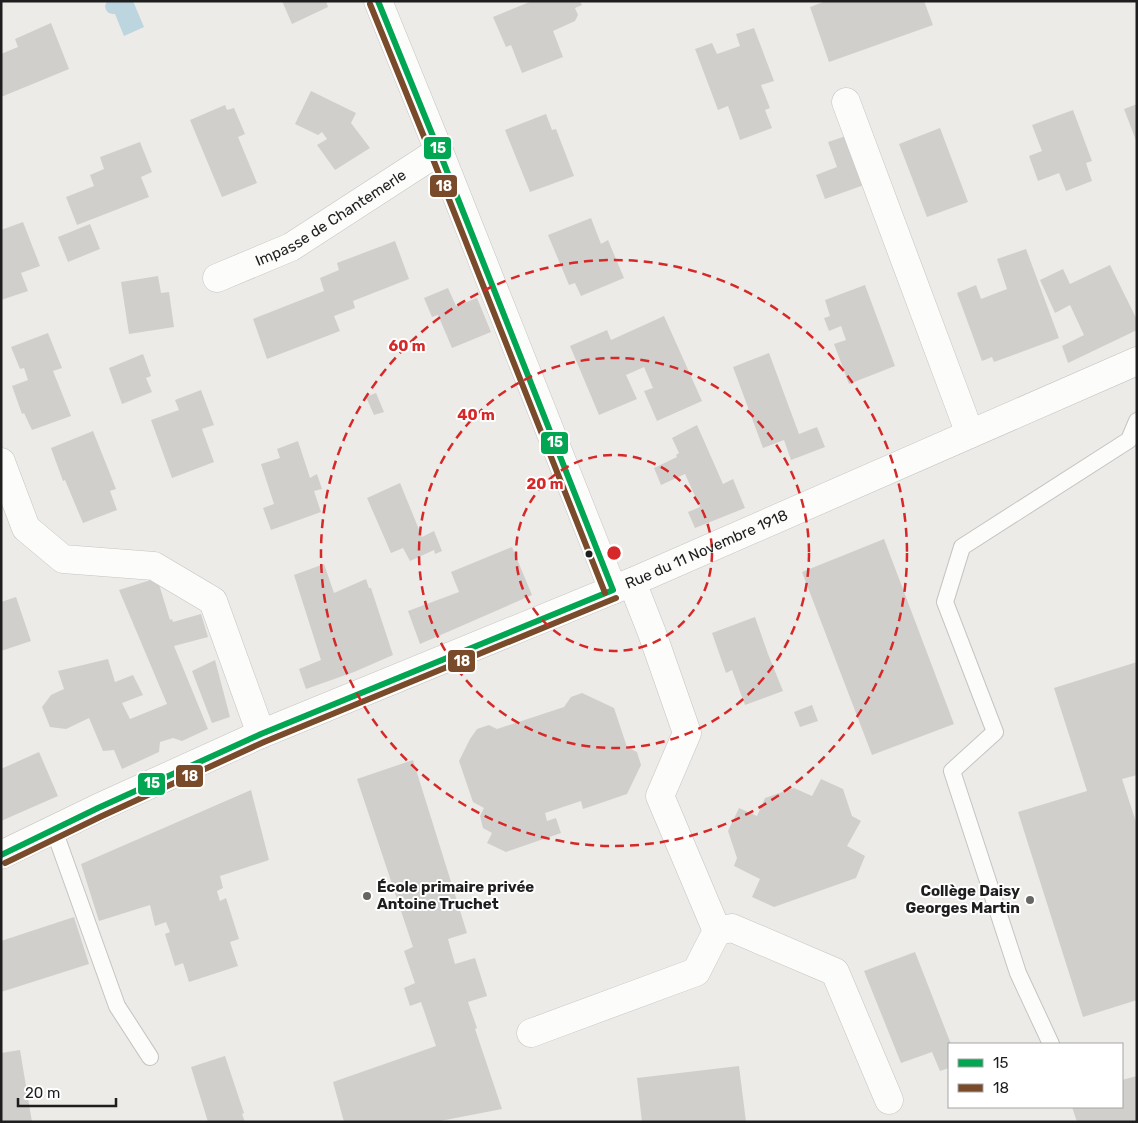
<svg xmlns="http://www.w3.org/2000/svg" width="1138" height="1123" font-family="Rubik,sans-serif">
<rect width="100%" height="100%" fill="#ecebe7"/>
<!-- water -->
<path fill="#bcd5de" d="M107,1H133L144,27L124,36L115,14C110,14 106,13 105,6Z"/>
<!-- building -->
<path fill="#d0cfcc" d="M282,1H326L328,7L292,24Z
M532,1H580L582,5L575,8L578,15L575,21L553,31L563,57L522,73L511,45L506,47L493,17Z
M826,1H924L933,25L829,62L810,7Z
M51,23L69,69L1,97V54L18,47L15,39Z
M754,28L774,81L761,85L770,108L765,110L772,128L740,140L728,106L718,110L695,49L712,43L717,54L740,46L736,34Z
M311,91L356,113L351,123L370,148L335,170L317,145L327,139L322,132L318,135L295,124Z
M1137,104V143L1124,109Z
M225,105L227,110L234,108L245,134L238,137L257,183L222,197L190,120Z
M1073,110L1092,161L1086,163L1092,181L1066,191L1059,173L1038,181L1029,156L1042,151L1032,125Z
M546,114L552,130L556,129L574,176L530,192L505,130Z
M940,128L968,202L927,217L899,144Z
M846,136L864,185L825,199L816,175L837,167L828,142Z
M140,142L152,172L141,177L149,197L77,225L66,197L94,186L90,175L104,169L100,157Z
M591,218L601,244L608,240L624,278L581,296L575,283L569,285L548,235Z
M23,222L40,266L21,273L28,291L1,300V230Z
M90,224L100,249L68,262L58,237Z
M395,241L409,279L353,301L355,308L334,316L340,331L267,359L253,319L324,291L320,278L339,270L337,263Z
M1026,249L1059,338L994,362L992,357L982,361L957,293L976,285L981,299L1007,289L997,259Z
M1110,265L1137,320V330L1068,363L1062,346L1084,335L1070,305L1055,313L1040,280L1063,269L1070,284Z
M158,276L161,293L169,292L174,327L129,334L121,282Z
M865,285L895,366L849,384L834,344L846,340L841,326L829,331L824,318L830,316L825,300Z
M448,288L456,306L477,298L491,332L452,348L438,315L432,317L424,298Z
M664,316L702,401L657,421L644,391L653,388L644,367L626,375L637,399L599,415L570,346L607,330L611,340Z
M48,333L62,368L53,371L71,416L32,430L24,413L22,414L12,386L28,380L24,368L20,369L11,347Z
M769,353L799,434L817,427L825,447L791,460L784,440L763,448L733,367Z
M143,354L151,376L146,378L152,392L122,404L109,368Z
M201,390L214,425L202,429L214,462L172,478L151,420L179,410L175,400Z
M376,393L384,412L374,415L366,397Z
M697,425L723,484L733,479L745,508L695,528L688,512L700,507L685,474L661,485L654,468L677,457L676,455L679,453L672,438Z
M93,431L116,489L110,491L117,510L83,523L65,480L63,481L51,448Z
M298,441L310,478L317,474L322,489L314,491L321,512L271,530L263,508L274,504L261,464L280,458L277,449Z
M400,483L422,537L434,531L442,551L435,554L434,550L410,561L403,548L391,553L367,498Z
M884,539L954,724L872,755L802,572Z
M512,547L532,595L420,644L408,611L459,592L451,572Z
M324,564L334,593L366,579L369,588H371L393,655L354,672L306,689L299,669L321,660L294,575Z
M157,578L170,620L172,619L173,622L201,614L208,637L174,646L208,729L182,741L173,738L160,742L159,752L122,769L114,750L103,751L89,718L66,729L50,727L42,707L51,695L64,689L58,671L108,659L115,682L133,675L143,695L122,703L130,719L167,704L119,590Z
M16,597L31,641L1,651V602Z
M755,617L768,654L783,691L745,705L732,670L726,673L712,633Z
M215,660L230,717L212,723L192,671Z
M1137,662V775L1122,779L1137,825V1000L1083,1017L1018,812L1087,791L1054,688Z
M582,693L614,708L627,747L637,752L641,765L627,794L583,809L581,801L545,813L547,821L556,818L561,833L506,852L487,843L492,833L483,828L480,816L484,808L473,802L459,761L470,739L477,729L489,725L497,729L564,707L571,697Z
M812,705L818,721L800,727L794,712Z
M39,752L58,796L1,821V769Z
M413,760L467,933L448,939L455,964L475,958L487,996L468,1002L477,1028L475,1029L502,1109L435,1122H344L333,1082L436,1046L421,1002L410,1006L404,988L415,983L404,951L413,947L357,779Z
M821,779L843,789L852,816L861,821L847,846L865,856L856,878L774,907L752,897L760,879L734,866L737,858L728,831L739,808L757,816L765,798L794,788L812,796Z
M251,790L269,860L220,876L223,888L217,891L220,901L226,898L239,939L230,942L238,966L189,982L183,963L175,966L165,934L170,932L166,922L155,926L150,905L99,921L81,864Z
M74,917L89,964L1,992V941Z
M915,952L951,1044H949V1068L940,1071L932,1052L901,1063L864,971Z
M20,1050L32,1122H1V1053Z
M225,1056L244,1113L242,1114L245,1122H208L191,1067Z
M739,1066L746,1122H642L637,1078Z
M1137,1076V1122H1077L1072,1107H1122V1080Z"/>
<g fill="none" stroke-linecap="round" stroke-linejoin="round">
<defs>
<path id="service" d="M54,830L117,1006L150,1057
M1051,1044L1018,973L952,771L995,732L945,602L962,547L1129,440L1137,421"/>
<g id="minor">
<path d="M378,1L439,151L613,590"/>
<path d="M846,102L970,434"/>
<path id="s1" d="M217,278L291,247L439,151"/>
<path d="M1,462L26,528L63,559L154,566L213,601L261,734"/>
<path d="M717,931L732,928L835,972L889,1100"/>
<path d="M531,1033L696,972L717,931L660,796L687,733L652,633L632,582"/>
</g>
<g id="tertiary">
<path id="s2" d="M1,855L98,808L261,734L632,582L1137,361"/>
</g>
</defs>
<!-- service casing -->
<use href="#service" stroke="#c5c4c3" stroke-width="18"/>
<!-- minor casing -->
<use href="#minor" stroke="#c5c4c3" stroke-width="29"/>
<!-- tertiary casing -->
<use href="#tertiary" stroke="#c5c4c3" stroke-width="29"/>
<!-- service -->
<use href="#service" stroke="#fcfcfb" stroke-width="16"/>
<!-- minor -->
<use href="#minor" stroke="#fcfcfb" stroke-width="28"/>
<!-- tertiary -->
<use href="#tertiary" stroke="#fcfcfb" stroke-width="28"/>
<defs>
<path id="bus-1" d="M378,1L439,151L613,590
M1,855L98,808L261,734L613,590"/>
<path id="bus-2" d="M370,4L431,154L605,593
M5,863L102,816L264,742L616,598"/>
</defs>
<!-- bus-1 casing -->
<use href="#bus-1" stroke="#fff" stroke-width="10"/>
<!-- bus-2 casing -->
<use href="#bus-2" stroke="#fff" stroke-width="10"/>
<!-- bus-1 -->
<use href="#bus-1" stroke="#00a651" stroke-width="6"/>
<!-- bus-2 -->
<use href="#bus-2" stroke="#7a4b2a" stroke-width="6"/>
</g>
<!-- distance rings -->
<g fill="none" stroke="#d62828" stroke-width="2.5" stroke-dasharray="9 6">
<circle cx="614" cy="553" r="98"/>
<circle cx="614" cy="553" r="195"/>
<circle cx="614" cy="553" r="293"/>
</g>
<!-- markers -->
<circle fill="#1e1e1e" stroke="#fff" stroke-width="2" cx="589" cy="554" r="4.5"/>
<g fill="#666664" stroke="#fff" stroke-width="2">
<circle cx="367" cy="896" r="5"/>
<circle cx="1030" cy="900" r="5"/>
</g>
<g text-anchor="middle" stroke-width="4" stroke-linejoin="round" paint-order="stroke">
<!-- street labels -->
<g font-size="15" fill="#1e1e1e" stroke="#fff">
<text dy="5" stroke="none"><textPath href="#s1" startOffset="129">Impasse de Chantemerle</textPath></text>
<text dy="5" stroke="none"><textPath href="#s2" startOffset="769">Rue du 11 Novembre 1918</textPath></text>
</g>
<!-- poi labels -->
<g font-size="15" font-weight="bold" fill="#1e1e1e" stroke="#fff" text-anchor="start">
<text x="377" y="892">École primaire privée<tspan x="377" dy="17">Antoine Truchet</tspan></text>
<text x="1020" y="896" text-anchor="end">Collège Daisy<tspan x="1020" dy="17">Georges Martin</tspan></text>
</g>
</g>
<circle cx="614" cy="553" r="8" fill="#d62828" stroke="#fff" stroke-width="2.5"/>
<g font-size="15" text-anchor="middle" font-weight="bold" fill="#d62828" stroke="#fff" stroke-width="4" stroke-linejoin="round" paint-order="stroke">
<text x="407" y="351">60 m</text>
<text x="476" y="420">40 m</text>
<text x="545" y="489">20 m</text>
</g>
<g stroke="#fff" stroke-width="2">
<rect x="423" y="136" width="29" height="24" rx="5" fill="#00a651"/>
<rect x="429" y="174" width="29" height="24" rx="5" fill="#7a4b2a"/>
<rect x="540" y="431" width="29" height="24" rx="5" fill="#00a651"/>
<rect x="447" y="649" width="29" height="24" rx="5" fill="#7a4b2a"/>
<rect x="175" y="764" width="29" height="24" rx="5" fill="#7a4b2a"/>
<rect x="137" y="772" width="29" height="24" rx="5" fill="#00a651"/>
</g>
<g font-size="14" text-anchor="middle" font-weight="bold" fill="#fff">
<text x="438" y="153">15</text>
<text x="444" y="191">18</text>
<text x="555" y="447">15</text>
<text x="462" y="666">18</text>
<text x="190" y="781">18</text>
<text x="152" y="788">15</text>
</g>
<!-- border -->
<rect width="1138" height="1123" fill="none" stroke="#1e1e1e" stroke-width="5"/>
<!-- legend -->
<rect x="948" y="1043" width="175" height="65" fill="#ffffff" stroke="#a5a5a5"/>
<rect x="958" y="1059" width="25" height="8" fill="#00a651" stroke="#a5a5a5"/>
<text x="993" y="1068" font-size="15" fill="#1e1e1e">15</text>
<rect x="958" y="1084" width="25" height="8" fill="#7a4b2a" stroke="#a5a5a5"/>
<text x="993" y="1093" font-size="15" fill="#1e1e1e">18</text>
<!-- scale -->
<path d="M18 1098v8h98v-8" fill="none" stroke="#1e1e1e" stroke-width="2.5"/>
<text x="25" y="1098" font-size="15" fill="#1e1e1e" stroke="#ffffff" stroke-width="4" paint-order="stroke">20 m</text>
</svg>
